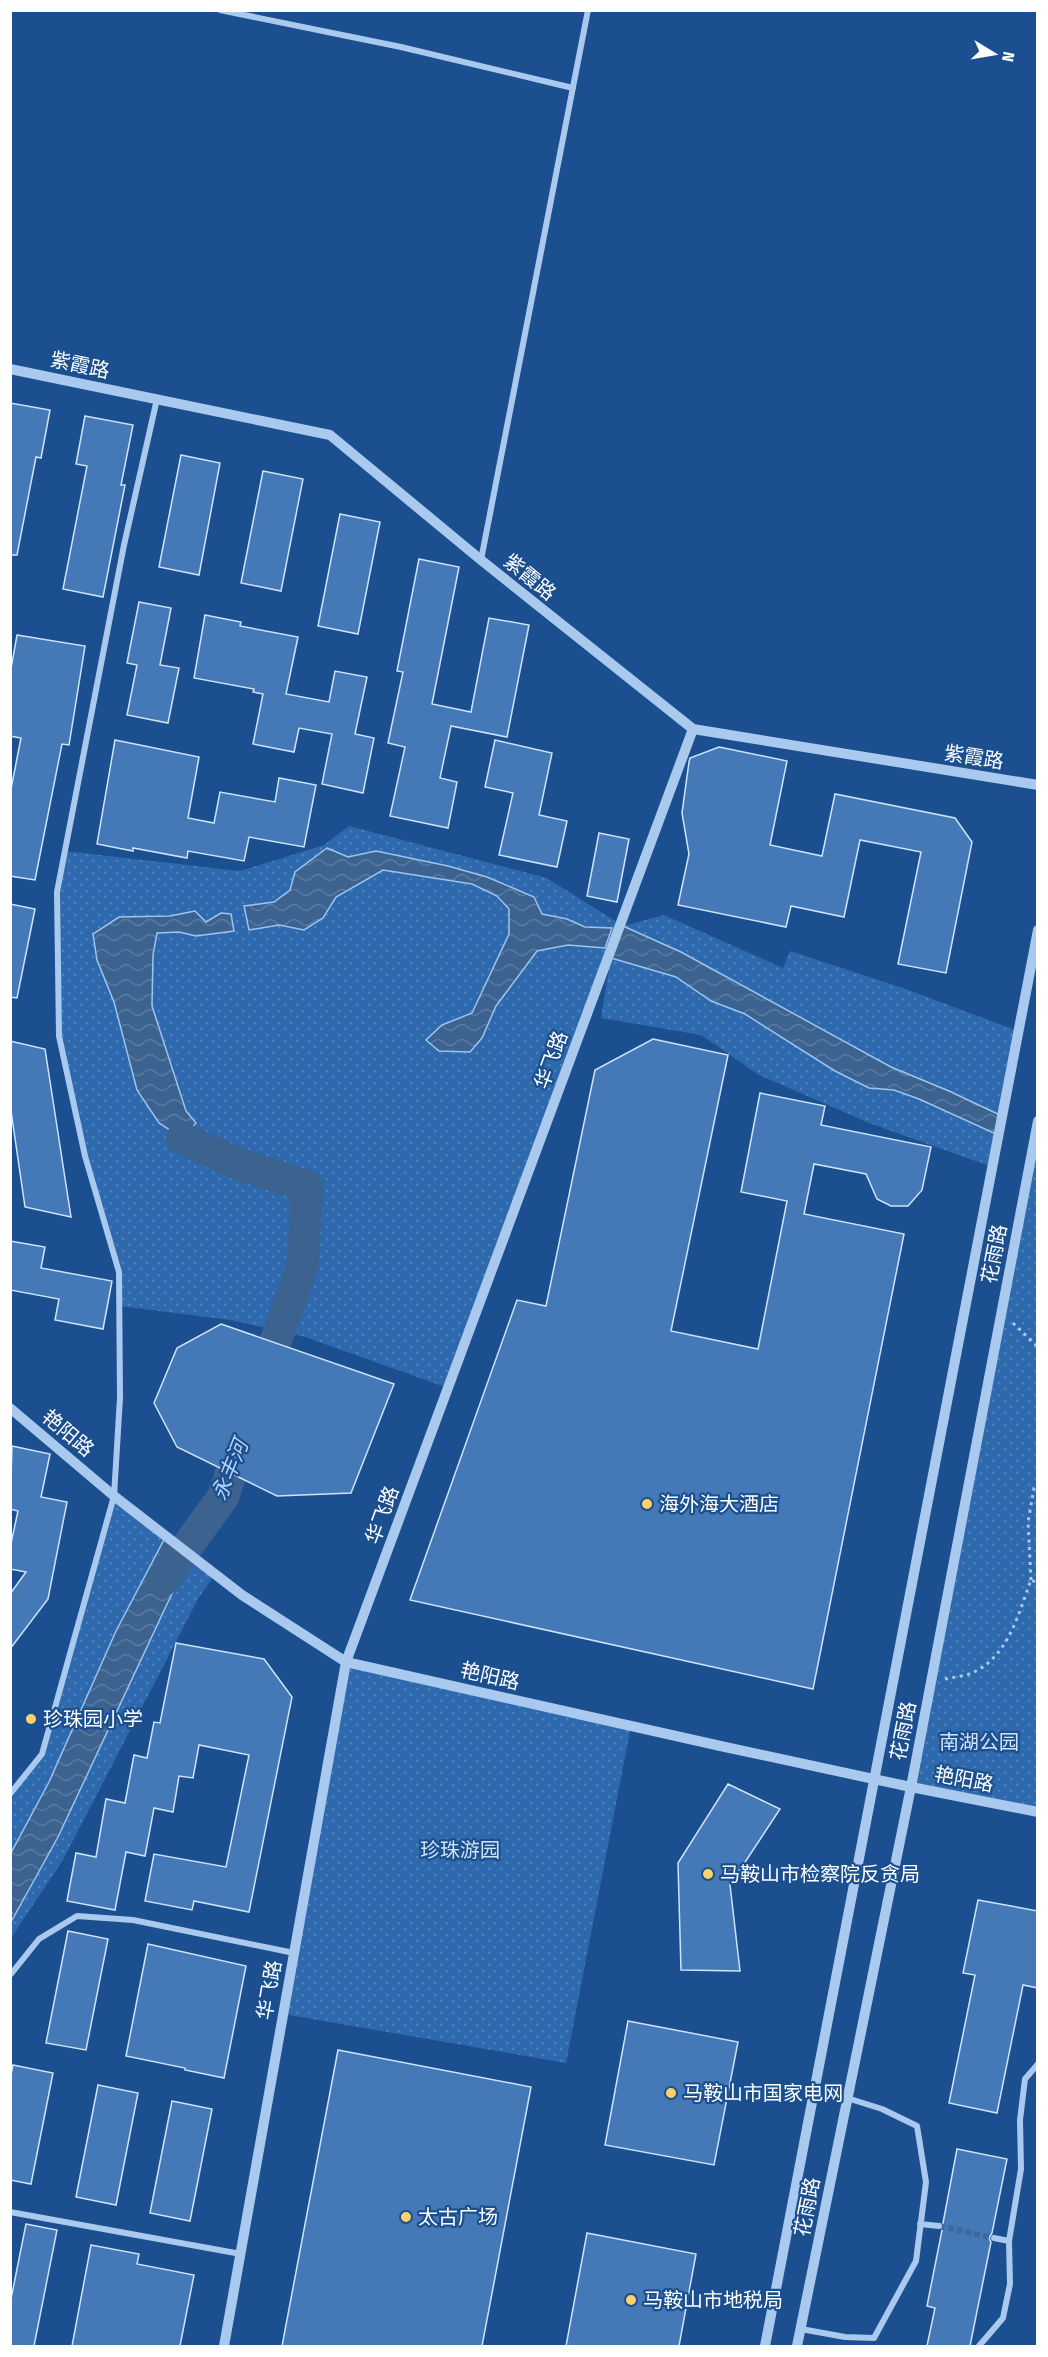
<svg xmlns="http://www.w3.org/2000/svg" width="1048" height="2357" font-family="'Fira Sans Condensed','Noto Sans SC',sans-serif">
<defs>
<pattern id="grass-dots" width="8" height="8" patternUnits="userSpaceOnUse" patternTransform="scale(1.5)"><rect width="8" height="8" fill="#2e69ad"/><path d="M2 2h.1M6 6h.1" fill="none" stroke="#4d80b9" stroke-width="1.8" stroke-linecap="round"/></pattern>
<pattern id="water-waves" width="16" height="10" patternUnits="userSpaceOnUse" patternTransform="scale(1.5)"><rect width="16" height="10" fill="#3c6290"/><path d="M0 5q4-4 8 0t8 0" fill="none" stroke="#597aa1"/></pattern>
</defs>
<rect width="100%" height="100%" fill="#1b4f8f"/>
<!-- grass -->
<path fill="url(#grass-dots)" d="M349,826L547,878L623,926L664,915L783,968L790,951L903,988L1018,1031L992,1167L869,1123L759,1075L701,1035L601,1018L610,963L448,1388L305,1337L231,1320L119,1306L116,1262L79,1130L59,1036L57,892L65,851L240,871L324,845Z
M1037,1121V1812L911,1787Z
M114,1496L166,1536L116,1631L49,1782L11,1853V1794L42,1754Z
M190,1555L215,1574L198,1599L63,1860L11,1938V1922L58,1837Z
M346,1662L631,1726L566,2063L283,2014Z"/>
<!-- water -->
<path fill="url(#water-waves)" stroke="#9cc4f0" stroke-width="1.5" d="M327,848L348,857L376,851L448,866L487,877L534,897L542,914L567,919L585,927L612,928L605,948L568,945L537,951L496,1006L482,1038L470,1052L439,1051L426,1040L442,1025L472,1013L509,934V909L497,896L472,884L383,870L336,897L323,918L304,930L279,925L249,930L244,906L274,902L290,890L295,872Z
M195,911L206,922L221,913L231,914L234,931L196,936L179,932L157,933L153,955L152,1006L186,1111L196,1123L182,1138L159,1123L137,1090L114,1002L97,960L93,934L119,917L170,916Z
M623,926L681,952L891,1067L949,1091L1002,1116L998,1135L919,1099L894,1090L869,1088L835,1071L745,1014L711,1001L676,977L611,958Z
M166,1536L190,1555L58,1837L11,1922V1853L49,1782L116,1631Z"/>
<g fill="none" stroke-linecap="round" stroke-linejoin="round">
<!-- river -->
<path stroke="#3c6290" stroke-width="32" d="M182,1138L238,1164L307,1186L303,1265L261,1382
M162,1581L223,1497L245,1432"/>
</g>
<!-- building -->
<path fill="#4478b7" stroke="#cfe3fa" stroke-width="1.5" d="M10,403L50,410L41,458L36,457L17,555H10Z
M85,416L133,425L121,485H125L103,597L63,589L87,466L76,464Z
M181,455L220,463L199,575L159,567Z
M263,471L303,479L281,591L241,583Z
M340,514L380,522L358,634L318,626Z
M419,559L459,567L432,704L471,712L489,618L529,625L507,737L451,726L440,778L457,782L448,828L390,816L405,747L388,743L403,672L397,671Z
M139,602L171,608L160,665L179,668L168,723L127,715L137,665L127,663Z
M205,615L241,622L240,626L298,637L286,694L329,702L335,671L367,677L355,734L374,738L363,793L322,784L332,734L299,728L294,752L253,744L263,694L253,692L254,689L194,678Z
M17,635L85,646L69,745L62,744L35,880L10,876V794L21,738L10,736V674Z
M115,740L199,757L188,818L214,823L220,792L275,802L279,778L316,785L304,847L249,837L244,861L188,851L187,858L133,848V851L97,844Z
M495,740L552,753L539,815L567,821L557,867L499,855L513,793L485,787Z
M719,747L787,761L770,845L822,856L835,794L955,818L972,842L946,973L898,964L921,852L860,840L844,917L791,906L786,927L678,905L689,854L682,813L689,762L690,758Z
M599,833L629,839L617,902L587,896Z
M10,904L35,909L17,998L10,997Z
M653,1039L728,1055L671,1331L758,1349L787,1201L741,1192L760,1093L825,1106L821,1125L931,1147L922,1190L908,1206H891L877,1199L866,1174L814,1164L804,1214L904,1234L813,1689L410,1600L517,1300L546,1306L595,1070Z
M10,1041L45,1049L71,1217L25,1207L10,1104Z
M10,1241L45,1247L41,1268L112,1281L103,1329L55,1320L59,1299L10,1290Z
M221,1324L394,1384L351,1493L277,1496L177,1447L154,1403L177,1348Z
M12,1446L50,1454L41,1497L67,1502L48,1599L10,1649V1594L26,1572L10,1569V1548L18,1511L10,1509Z
M176,1643L264,1659L292,1697L249,1912L194,1901L192,1910L145,1901L154,1854L226,1867L249,1755L199,1745L193,1778L179,1776L173,1812L154,1808L145,1856L126,1852L115,1910L67,1901L76,1853L96,1857L106,1799L125,1803L134,1755L147,1758L154,1722L160,1723Z
M728,1784L780,1809L730,1885L740,1971L681,1970L678,1863Z
M978,1900L1038,1911V1988L1023,1985L997,2113L949,2103L975,1975L963,1973Z
M68,1931L108,1939L86,2050L46,2043Z
M148,1944L246,1966L224,2078L185,2070V2068L126,2056Z
M628,2021L738,2042L714,2165L605,2145Z
M338,2050L531,2087L482,2346H282Z
M13,2065L53,2073L31,2184L10,2180V2080Z
M98,2085L138,2093L116,2205L76,2197Z
M172,2101L212,2109L190,2221L150,2213Z
M957,2149L1007,2159L992,2233L989,2238L991,2242L970,2346H927L935,2308L927,2306L942,2230L944,2227L943,2223Z
M26,2224L57,2230L34,2346H10V2304Z
M587,2233L696,2254L679,2346H566Z
M91,2245L139,2254L137,2264L194,2275L180,2346H72Z"/>
<g fill="none" stroke-linecap="round" stroke-linejoin="round">
<!-- minor-tunnel -->
<path stroke="#3d69a0" stroke-width="6" stroke-dasharray="6 3" stroke-linecap="butt" d="M939,2226L994,2238"/>
<!-- path -->
<path stroke="#a9c9ee" stroke-width="3" stroke-dasharray="3 4.5" stroke-linecap="butt" d="M1013,1323L1038,1347
M1031,1580L1028,1522L1034,1488L1038,1484
M945,1679C954,1677 968,1676 976,1671C1009,1654 1019,1612 1031,1580L1038,1583"/>
<!-- minor -->
<path stroke="#a9c9ee" stroke-width="6" d="M220,10L401,47L573,88
M481,560L588,10
M10,1794L42,1754L114,1496L120,1398L119,1272L85,1156L59,1036L57,892L124,545L157,399
M11,1974L39,1939L77,1916L133,1920L294,1953
M10,2212L241,2254
M920,2224L939,2226
M994,2238L1009,2241
M801,2329L845,2337L874,2338L916,2261L926,2182L917,2126L882,2109L847,2098
M979,2346L1003,2318L1010,2284L1009,2241L1021,2169L1020,2120L1025,2079L1038,2064"/>
<!-- tertiary -->
<path stroke="#a9c9ee" stroke-width="10" d="M10,369L330,435L481,560L693,729L1038,785
M10,1408L114,1496L242,1595L346,1662L725,1747L911,1787L1038,1812
M224,2346L346,1662L693,729
M765,2346L1038,930
M797,2346L911,1787L1038,1121"/>
</g>
<!-- markers -->
<g fill="#ffd166" stroke="#1b4f8f" stroke-width="2">
<circle cx="647" cy="1504" r="6"/>
<circle cx="31" cy="1719" r="6"/>
<circle cx="708" cy="1874" r="6"/>
<circle cx="671" cy="2093" r="6"/>
<circle cx="406" cy="2217" r="6"/>
<circle cx="631" cy="2300" r="6"/>
</g>
<g text-anchor="middle" stroke-width="4.5" stroke-linejoin="round" paint-order="stroke">
<!-- street labels -->
<g font-size="20" fill="#fff" stroke="#1b4f8f">
<text transform="translate(80 365) rotate(12)" y="7">紫霞路</text>
<text transform="translate(530 577) rotate(39)" y="7">紫霞路</text>
<text transform="translate(974 757) rotate(9)" y="7">紫霞路</text>
<text transform="translate(551 1060) rotate(-70)" y="7">华飞路</text>
<text transform="translate(994 1254) rotate(-79)" y="7">花雨路</text>
<text transform="translate(68 1433) rotate(40)" y="7">艳阳路</text>
<text transform="translate(382 1515) rotate(-70)" y="7">华飞路</text>
<text transform="translate(490 1676) rotate(13)" y="7">艳阳路</text>
<text transform="translate(903 1731) rotate(-79)" y="7">花雨路</text>
<text transform="translate(964 1779) rotate(11)" y="7">艳阳路</text>
<text transform="translate(269 1990) rotate(-80)" y="7">华飞路</text>
<text transform="translate(807 2207) rotate(-79)" y="7">花雨路</text>
</g>
<!-- poi labels -->
<g font-size="20" fill="#fff" stroke="#1b4f8f" text-anchor="start">
<text x="659" y="1511">海外海大酒店</text>
<text x="43" y="1726">珍珠园小学</text>
<text x="720" y="1881">马鞍山市检察院反贪局</text>
<text x="683" y="2100">马鞍山市国家电网</text>
<text x="418" y="2224">太古广场</text>
<text x="643" y="2307">马鞍山市地税局</text>
</g>
<!-- park labels -->
<g font-size="20" fill="#cfe3fa" stroke="#1b4f8f">
<text x="979" y="1749">南湖公园</text>
<text x="460" y="1857">珍珠游园</text>
</g>
<!-- water labels -->
<g font-size="21" font-style="italic" fill="#b5d3f5" stroke="#1b4f8f">
<text transform="translate(230 1470) rotate(-68)" y="7">永丰河</text>
</g>
</g>
<!-- border -->
<rect width="1048" height="2357" fill="none" stroke="#ffffff" stroke-width="24"/>
<!-- north arrow -->
<g transform="translate(994 54) rotate(101)" stroke="#1b4f8f" stroke-width="4.5" paint-order="stroke">
<path d="M0-4.5L10 22L0 15L-10 22Z" fill="#ffffff"/>
<text y="-9" font-size="16" font-weight="bold" text-anchor="middle" fill="#ffffff">N</text>
</g>
</svg>
